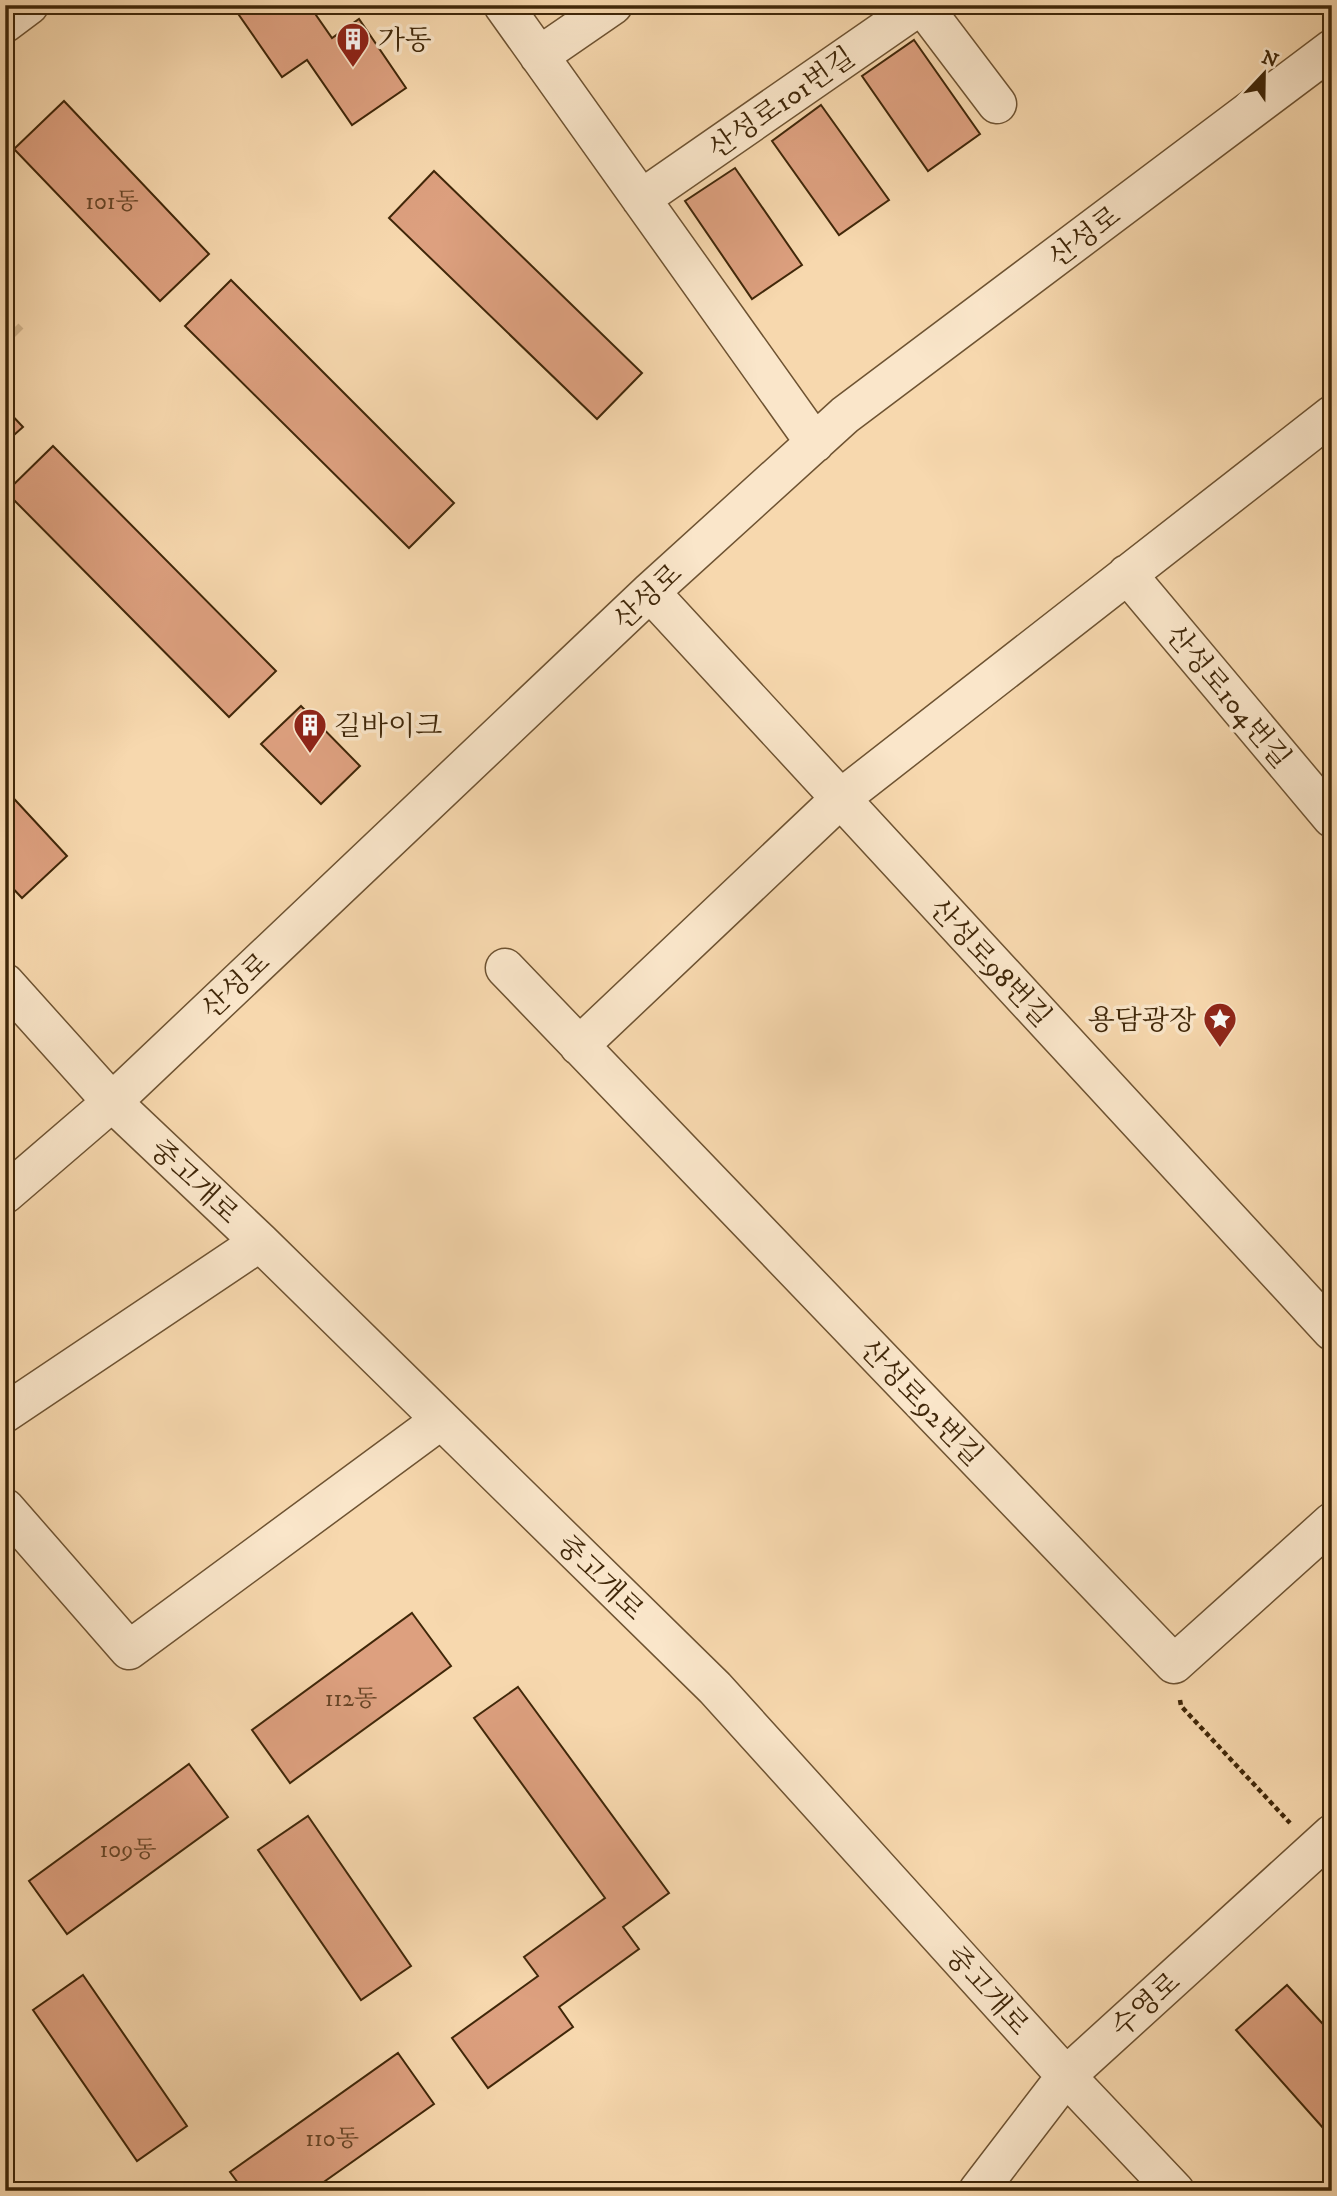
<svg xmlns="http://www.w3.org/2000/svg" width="1337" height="2196" font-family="'IM FELL DW Pica','Noto Serif KR',serif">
<rect width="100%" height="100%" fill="#f7d8ae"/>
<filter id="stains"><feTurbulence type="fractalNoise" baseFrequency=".00286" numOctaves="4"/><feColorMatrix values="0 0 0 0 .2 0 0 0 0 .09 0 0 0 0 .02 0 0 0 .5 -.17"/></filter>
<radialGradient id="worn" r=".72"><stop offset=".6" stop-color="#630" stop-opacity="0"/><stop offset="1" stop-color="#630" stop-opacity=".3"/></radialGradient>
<!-- building -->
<path fill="#dda07f" stroke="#402709" stroke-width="2" d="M232,5H309L332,38L359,19L406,88L352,125L307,60L282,77Z
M914,40L980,134L928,171L862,76Z
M64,101L209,254L160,301L14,149Z
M821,105L889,200L839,235L772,141Z
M735,168L802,265L752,299L685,201Z
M434,171L642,373L597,419L389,218Z
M231,280L454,503L409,548L185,326Z
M5,408L23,427L5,443Z
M53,446L276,671L229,717L6,492Z
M301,706L360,766L321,804L261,744Z
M5,789L67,856L22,898L5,880Z
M412,1613L451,1666L290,1783L252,1730Z
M518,1687L669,1893L623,1927L639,1949L559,2007L573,2027L488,2088L452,2038L538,1976L524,1957L605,1898L474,1718Z
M189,1764L228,1817L67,1934L29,1881Z
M308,1816L411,1966L361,2000L258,1850Z
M83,1975L187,2126L137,2161L33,2010Z
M1287,1985L1332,2034V2138L1236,2030Z
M398,2053L434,2104L311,2191H244L230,2172Z"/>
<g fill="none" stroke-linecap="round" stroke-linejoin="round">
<!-- minor-tunnel -->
<path stroke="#d2b58d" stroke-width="38" stroke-dasharray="38 19" stroke-linecap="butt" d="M5,337L10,342"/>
<defs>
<path id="minor" d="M503,5L815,443
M922,5L997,104
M5,23L29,5
M539,56L613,5
M641,199L921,5
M1127,574L1332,818
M650,592L1332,1331
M505,968L1174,1664L1332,1522
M5,983L112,1102L260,1242L715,1688L1066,2076L1175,2191
M579,1046L840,799L1332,415
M5,1194L112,1102L650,592L845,415L1332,49
M5,1413L260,1242
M5,1508L129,1650L441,1420
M978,2191L1066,2076L1332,1834"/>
</defs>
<!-- minor casing -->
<use href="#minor" stroke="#6e5332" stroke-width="41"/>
<!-- path -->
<path stroke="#402709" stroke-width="4.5" stroke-dasharray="5 3.5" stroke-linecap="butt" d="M1180,1700L1181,1706L1290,1823"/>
<!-- minor -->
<use href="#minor" stroke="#fae6ca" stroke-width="38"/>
</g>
<!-- icons -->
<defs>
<symbol id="building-pin" viewBox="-11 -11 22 30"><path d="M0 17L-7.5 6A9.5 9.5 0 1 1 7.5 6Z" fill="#8f2418" stroke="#fae6ca"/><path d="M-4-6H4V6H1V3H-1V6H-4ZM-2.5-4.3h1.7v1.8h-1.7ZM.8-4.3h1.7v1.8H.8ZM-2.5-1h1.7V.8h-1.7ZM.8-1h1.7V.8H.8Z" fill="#fff"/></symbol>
<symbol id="sight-pin" viewBox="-11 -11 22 30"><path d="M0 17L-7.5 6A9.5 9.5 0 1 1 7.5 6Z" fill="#8f2418" stroke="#fae6ca"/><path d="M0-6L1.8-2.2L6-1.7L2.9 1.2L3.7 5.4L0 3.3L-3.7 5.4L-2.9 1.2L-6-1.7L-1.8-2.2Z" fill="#fff"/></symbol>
</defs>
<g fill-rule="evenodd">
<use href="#building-pin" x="334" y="20" width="38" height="52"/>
<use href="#building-pin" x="291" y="706" width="38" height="52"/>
<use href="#sight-pin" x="1201" y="1000" width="38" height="52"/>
</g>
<g text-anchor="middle" stroke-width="7" stroke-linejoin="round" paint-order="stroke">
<!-- number labels -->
<g font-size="24" fill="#674526">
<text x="112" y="209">101동</text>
<text x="351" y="1706">112동</text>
<text x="128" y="1857">109동</text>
<text x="332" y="2146">110동</text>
</g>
<!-- poi labels -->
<g font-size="28" fill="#402709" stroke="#fae6ca" text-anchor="start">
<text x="378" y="49">가동</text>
<text x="334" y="735">길바이크</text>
<text x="1196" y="1029" text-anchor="end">용담광장</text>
</g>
<!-- street labels -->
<g font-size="28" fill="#402709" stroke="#fae6ca">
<text transform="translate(781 102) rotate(-35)" y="10">산성로101번길</text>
<text transform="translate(1084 236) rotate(-37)" y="10">산성로</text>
<text transform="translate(647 596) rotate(-43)" y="10">산성로</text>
<text transform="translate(1229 696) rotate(50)" y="10">산성로104번길</text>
<text transform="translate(991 962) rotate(47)" y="10">산성로98번길</text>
<text transform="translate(235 985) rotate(-43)" y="10">산성로</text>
<text transform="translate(195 1181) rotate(43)" y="10">중고개로</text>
<text transform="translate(922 1402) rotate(46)" y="10">산성로92번길</text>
<text transform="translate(601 1577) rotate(44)" y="10">중고개로</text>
<text transform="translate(988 1990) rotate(48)" y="10">중고개로</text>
<text transform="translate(1145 2004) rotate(-42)" y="10">수영로</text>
</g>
</g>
<!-- margin -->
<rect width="1337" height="2196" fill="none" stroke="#f7d8ae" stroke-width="28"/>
<rect x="7" y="7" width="1323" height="2182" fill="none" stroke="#402709" stroke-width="3.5"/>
<rect x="14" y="14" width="1309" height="2168" fill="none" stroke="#402709" stroke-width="2"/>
<!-- north arrow -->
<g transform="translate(1264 74) rotate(22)" stroke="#fae6ca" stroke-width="5" paint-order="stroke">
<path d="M0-5L12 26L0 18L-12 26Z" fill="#402709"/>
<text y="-10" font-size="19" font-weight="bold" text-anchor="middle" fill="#402709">N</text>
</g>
<rect width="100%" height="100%" filter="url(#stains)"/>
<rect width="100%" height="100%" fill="url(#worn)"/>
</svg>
